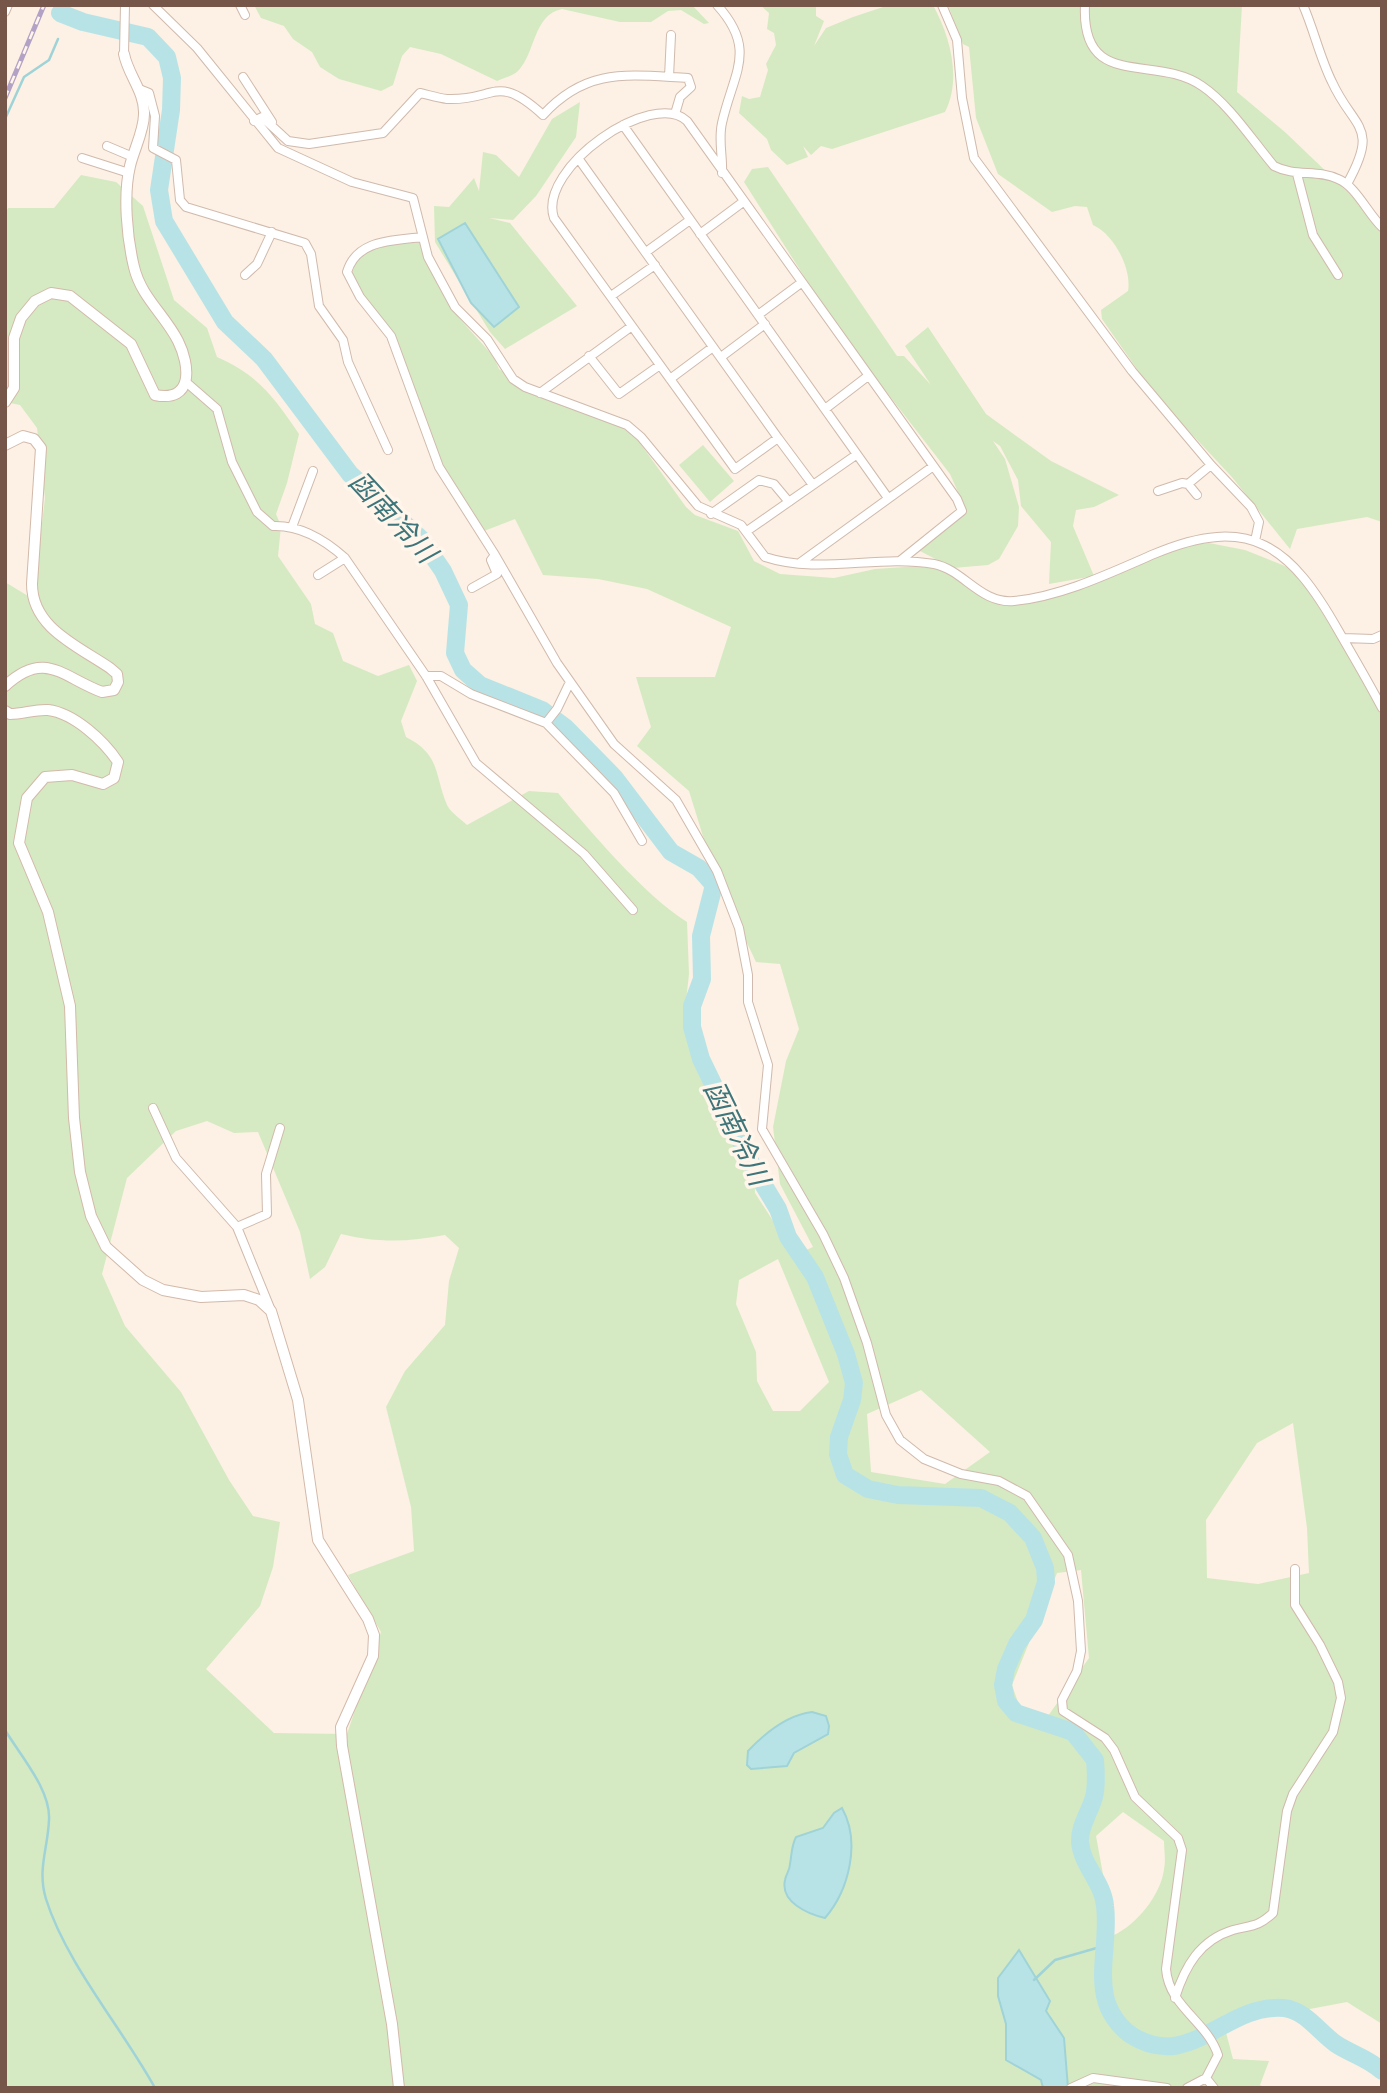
<svg xmlns="http://www.w3.org/2000/svg" width="1387" height="2093" font-family="'Space Grotesk','Noto Sans JP',sans-serif">
<rect width="100%" height="100%" fill="#fcf1e4"/>
<!-- green -->
<path fill="#d5eac2" fill-rule="evenodd" d="M254,5H692L709,23L704,24L681,10L668,11L651,22H620L562,9C533,15 536,52 518,71C513,76 503,78 497,81L441,54L410,47L402,56L393,85L381,91L339,79L320,67L312,52L293,39L284,26L261,18Z
M760,5H816V16L824,21L814,46L826,28L853,17L889,5H933C950,36 962,79 945,112L832,149L821,146L811,155L803,146L808,157L787,165L771,150L767,139L739,113L742,96L749,99L760,97L768,70L766,64L776,45L774,33L767,29L769,13Z
M948,5H1242L1237,92L1286,133L1382,225V522L1367,517L1297,529L1290,549L1231,476L1155,395L1102,319L1101,310L1128,291C1132,269 1114,234 1093,225L1087,207L1075,206L1052,212L998,174L976,118L969,47L963,44Z
M580,102L576,137L536,196L513,220L489,218L510,223L577,306L505,349L490,332L435,242L434,206L449,207L474,178L479,191L483,152L496,155L519,177L552,119Z
M768,167L897,356H904L931,385L905,346L928,327L986,414L1051,461L1119,495L1094,507L1076,510L1073,526L1094,576L1049,584L1051,542L1021,506L1018,480L1000,446L993,441L1005,459L1019,507L1018,526L999,559L988,565L953,568L918,550L966,510L950,474L837,328L744,182L752,169Z
M81,175L116,182L143,206L174,300L207,328L217,357C258,375 274,397 299,434L287,483L276,514L281,526L278,556L311,604L315,624L333,633L343,661L378,676L409,665L417,681L401,721L406,737C441,755 434,774 447,805C451,813 461,819 467,825L529,791L558,793C591,832 644,895 687,922L689,974L684,1019L699,1075L744,1116L753,1141L755,1193L795,1255L813,1247L780,1184L773,1127L786,1061L799,1029L780,964L756,962L715,875L689,791L637,746L651,727L636,677H715L731,627L647,589L598,579L543,575L515,519L484,531L445,469L387,329L360,290L350,267L368,246L423,242L459,318L494,357L499,369L523,386L627,425L686,507L695,515L738,531L754,561L780,574L834,578L875,569L934,565L1005,604L1100,577L1168,548L1209,543L1245,550L1295,570L1374,693L1382,692V2024L1347,2002L1224,2025L1233,2059L1269,2061L1260,2085L1265,2088H1068L1064,2038L1046,2011L998,1996L1006,2024V2060L1041,2080L1043,2088H5V582L33,599L45,498L37,428L20,405L5,402V214L8,208H54ZM207,1121L234,1133L258,1132L300,1232L310,1279L325,1267L341,1234C378,1243 408,1242 445,1235L459,1248L449,1281L445,1325L405,1371L386,1407L411,1507L414,1551L348,1575L381,1632L347,1734L274,1733L206,1669L260,1606L273,1567L280,1522L253,1516L229,1480L181,1392L125,1326L102,1274L127,1178L176,1131ZM778,1259L829,1382L800,1411H773L757,1381L756,1352L736,1304L739,1280ZM921,1390L990,1452L945,1484L871,1472L867,1414ZM1293,1423L1307,1528L1309,1573L1258,1584L1207,1578L1206,1520L1257,1443ZM1081,1570L1089,1658L1048,1716L1019,1705L1012,1685L1057,1573ZM1123,1812L1164,1841C1164,1850 1166,1860 1164,1869C1161,1895 1136,1925 1114,1935L1096,1836Z
M703,445L734,481L710,502L679,465Z"/>
<!-- water -->
<path fill="#b8e3e6" stroke="#9fd3d8" stroke-width="2" d="M465,223L519,307L494,327L471,303L438,239Z
M812,1712L826,1716L829,1726L828,1734L794,1753L787,1766L751,1769L747,1765L748,1751C765,1733 787,1715 812,1712Z
M842,1808C861,1842 849,1890 825,1918C808,1914 780,1902 785,1880C786,1874 790,1870 790,1864C792,1854 791,1847 796,1837L823,1828L834,1813Z
M1019,1950L1050,2001L1046,2011L1064,2038L1068,2088H1043L1041,2080L1006,2060V2024L998,1996V1978Z"/>
<g fill="none" stroke-linecap="round" stroke-linejoin="round">
<!-- stream -->
<path stroke="#9fd3d8" stroke-width="2.5" d="M65,21L67,17
M5,119L24,77L49,60L58,39
M5,1730C20,1755 51,1790 49,1820C48,1848 37,1870 46,1899C66,1963 122,2028 155,2088
M1034,1980L1055,1960L1107,1945"/>
<!-- river -->
<path stroke="#b8e3e6" stroke-width="18" d="M60,13L83,22L148,37L167,57L172,78L171,110L159,190L164,221L225,322L264,359L350,474L421,539L443,571L459,605L455,653L463,670L480,685L542,710L566,728L614,777L671,852L699,868L714,885L701,936L702,979L692,1006V1027L701,1059L754,1169L778,1209L788,1237L815,1277L846,1354L854,1383L852,1400L839,1437L838,1454L845,1475L868,1489L898,1495L981,1498L1010,1513L1033,1538L1045,1568L1046,1582L1034,1620L1017,1644L1006,1669L1003,1685L1006,1701L1016,1713L1073,1732L1095,1760C1096,1772 1097,1785 1094,1797C1090,1812 1079,1826 1080,1842C1082,1866 1103,1882 1105,1906C1109,1935 1099,1968 1105,1996C1108,2011 1118,2026 1131,2035C1190,2073 1225,2003 1284,2008C1305,2010 1320,2033 1336,2044C1351,2054 1368,2058 1382,2071"/>
<defs>
<path id="street" d="M153,5L197,48L278,148L352,182L413,198L428,257L455,307L487,339L513,379L525,387L627,425L641,437L698,506L741,525L765,557C820,575 878,554 934,564C964,570 980,604 1014,601C1063,596 1110,573 1154,554C1251,513 1291,547 1338,630C1353,656 1368,681 1382,708
M240,5L245,15
M717,5C758,50 733,73 722,123C718,140 723,156 722,173
M942,5L957,40L962,98L974,158L1132,371L1211,465L1251,507L1259,522L1255,541
M1085,5C1081,92 1155,53 1202,86C1230,105 1252,140 1274,166C1295,177 1318,169 1338,179C1356,186 1368,214 1382,227
M1303,5C1314,30 1320,58 1332,82C1354,130 1380,125 1347,184
M5,12L8,5
M124,54L125,5
M243,77L272,122
M669,77L671,35
M139,89L149,93L155,116L153,148L176,160L180,200L186,207L305,243L311,254L319,306L343,340L348,362L388,450
M254,121L262,117L288,141L309,144L383,133L420,93C429,95 438,98 447,99C496,101 496,72 543,115C587,67 628,75 688,78L691,87L680,97L675,114
M623,125L888,498
M107,146L133,157
M82,158L129,173
M578,158L778,438
M1297,174L1313,235L1338,275
M700,234L743,202
M422,237C393,241 357,239 347,272L360,297L391,336L439,467L495,555L557,663L614,744L676,800L717,871L739,928L748,975V1002L768,1065L762,1129L823,1234L844,1278L867,1343L886,1415L900,1440L924,1459L961,1474L999,1481L1027,1496L1068,1555L1078,1601L1081,1651L1077,1671L1062,1700L1063,1711L1105,1738L1114,1750L1135,1797L1178,1838L1182,1850L1166,1969C1169,2007 1207,2021 1218,2055L1206,2078L1187,2088
M646,252L690,220
M245,275L257,264L272,232
M611,296L655,265
M758,315L801,283
M589,356L619,394L660,365
M721,357L765,324
M670,379L713,347
M186,382L217,409L232,462L257,512L273,526C300,525 325,540 345,558L426,676L476,763L584,854L633,910
M540,393L632,326
M825,409L868,376
M1188,484L1197,495
M813,485L778,438L735,469L554,218C537,168 653,88 687,121L957,499L962,511L901,560
M1158,491L1182,483L1188,484L1211,465
M711,514L759,480L774,484L789,502
M292,527L313,471
M747,531L856,455
M801,562L932,467
M318,575L345,558
M472,588L497,574L491,560L495,555
M1343,638L1373,639L1382,635
M426,676H441L471,694L546,723L614,793L642,841
M546,723L557,709L570,682
M153,1108L176,1158L237,1227L270,1308
M237,1227L267,1214L266,1174L280,1128
M1175,1998C1185,1966 1200,1940 1233,1930C1252,1925 1258,1927 1273,1913L1287,1811L1293,1794L1333,1732L1341,1698L1338,1682L1320,1645L1295,1605V1569
M1206,2078L1214,2088
M1071,2088L1093,2078L1167,2088"/>
<path id="secondary" d="M5,402L14,388V338L21,318L35,301L51,293L70,296L131,344L155,395C194,403 190,365 178,341C165,315 141,297 134,267C127,238 123,195 130,166C134,149 144,131 144,114C145,92 128,75 124,54
M5,445L23,436L34,439L41,448L32,584C32,628 78,646 110,668L117,674L118,682L114,690L102,692C62,677 45,649 5,686
M5,711L10,714C23,714 36,709 48,710C74,713 104,741 118,762L114,778L103,784L72,775L45,777L27,798L19,843L48,912L70,1006L74,1118L80,1172L91,1216L106,1247L143,1280L163,1290L201,1297L244,1295L259,1300L271,1311L298,1400L318,1540L368,1619L374,1635L373,1656L341,1727L342,1746L392,2024L399,2088"/>
</defs>
<!-- street casing -->
<use href="#street" stroke="#d0baad" stroke-width="10"/>
<!-- secondary casing -->
<use href="#secondary" stroke="#d3b9aa" stroke-width="12"/>
<!-- street -->
<use href="#street" stroke="#fff" stroke-width="8"/>
<!-- secondary -->
<use href="#secondary" stroke="#fff" stroke-width="10"/>
<defs>
<path id="rail" d="M5,98L44,5"/>
</defs>
<!-- rail casing -->
<use href="#rail" stroke="#b3a2c6" stroke-width="5"/>
<!-- rail -->
<use href="#rail" stroke="#fff5ea" stroke-width="2.5" stroke-dasharray="8" stroke-linecap="butt"/>
</g>
<g text-anchor="middle" stroke-width="7" stroke-linejoin="round" paint-order="stroke">
<!-- water labels -->
<g font-size="28" font-style="italic" fill="#3d757a" stroke="#fff5ea">
<text transform="translate(393 517) rotate(47)" y="10">函南冷川</text>
<text transform="translate(737 1133) rotate(64)" y="10">函南冷川</text>
</g>
</g>
<!-- border -->
<rect width="1387" height="2093" fill="none" stroke="#755649" stroke-width="14"/>
</svg>
